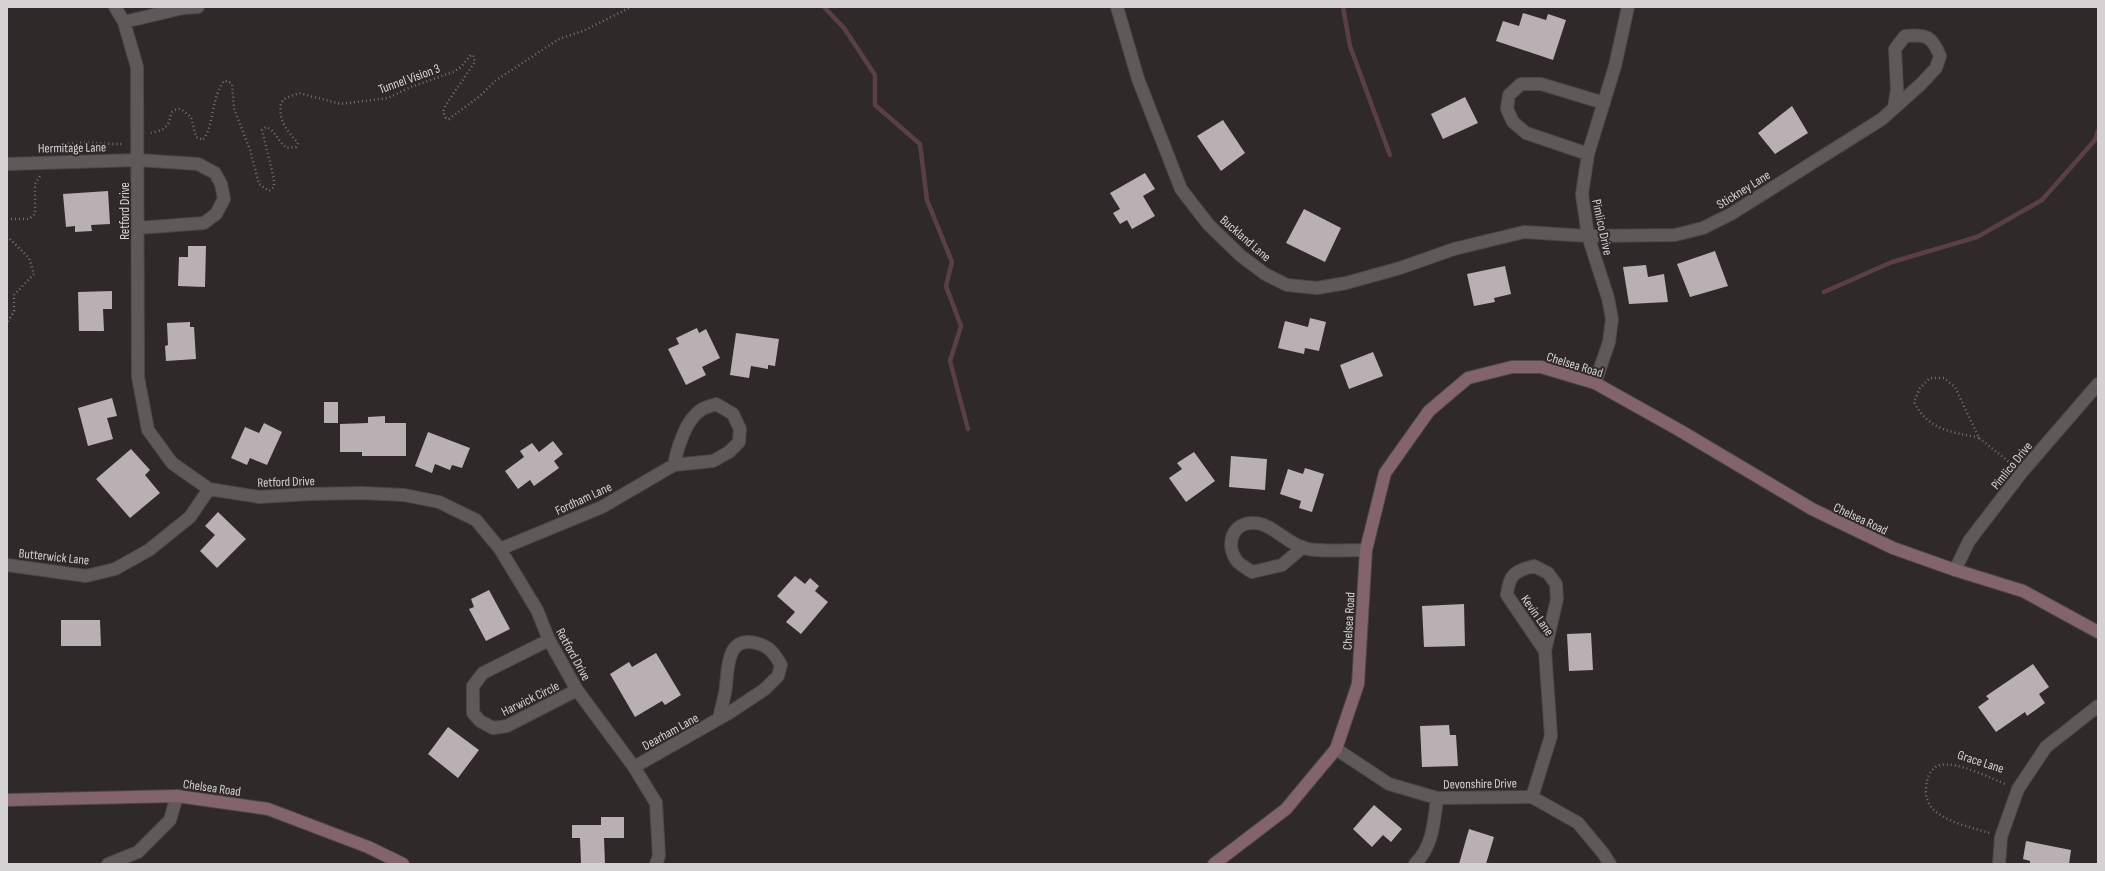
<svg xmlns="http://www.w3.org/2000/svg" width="2105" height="871" font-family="'Sofia Sans Condensed',sans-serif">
<rect width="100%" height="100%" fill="#2f292a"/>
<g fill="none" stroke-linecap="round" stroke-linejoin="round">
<!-- stream -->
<path stroke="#5b3f46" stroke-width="4.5" d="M824,7L844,28L875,75V105L920,144L927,200L952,262L946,286L961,326L950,361L968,429
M1343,7L1350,46L1390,155
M1824,292L1892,262L1977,237L2042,200L2095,140L2098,131"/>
</g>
<!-- building -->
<path fill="#b8b0b2" d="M1523,13L1546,20L1548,14L1566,20L1553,60L1496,41L1503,21L1519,26Z
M1465,97L1478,123L1443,139L1431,114Z
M1792,106L1808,133L1775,154L1758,133Z
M1223,120L1245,153L1221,171L1197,136Z
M1145,173L1155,189L1143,196L1155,216L1132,229L1127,220L1120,224L1113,213L1120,209L1110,193Z
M108,191L110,224L91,225L92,231L75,232V226L66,227L63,194Z
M1304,209L1341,228L1325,262L1286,243Z
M188,246H206L205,287L178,286L179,257H188Z
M1715,251L1728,286L1690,297L1677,264Z
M1646,265L1648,277L1664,274L1668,302L1629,304L1623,267Z
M1505,266L1511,294L1494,298L1495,302L1474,306L1467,274Z
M112,291V309H103L104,331H79L78,292Z
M1310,318L1326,322L1319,351L1305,348L1304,354L1278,348L1285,321L1308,327Z
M190,322V327H194L196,359L166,361L165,346L168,345L167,323Z
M697,328L699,333L706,329L720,358L702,367L706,375L686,385L668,349L679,344L676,338Z
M736,333L779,339L775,366L768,365V369L751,366L749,378L730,375Z
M1373,352L1383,376L1349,389L1340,365Z
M112,398L117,416L107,418L113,439L88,446L78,408Z
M324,402H338V423H324Z
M385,416V423H406V456H362V452H340V424L368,423V417Z
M264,423L282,432L267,465L250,458L247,465L231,458L245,427L259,433Z
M428,432L470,448L462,468L452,465L450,470L435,464L432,473L415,466Z
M553,441L563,454L554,461L559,468L534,486L530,480L518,489L505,471L524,457L520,451L532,443L539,452Z
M131,449L150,470L145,475L160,493L130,518L96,479Z
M1194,452L1215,481L1186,502L1169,478L1182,469L1177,463Z
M1231,456L1267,459L1265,490L1229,487Z
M1305,468L1324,474L1312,512L1299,508L1301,501L1280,494L1288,469L1303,474Z
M218,512L246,539L217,568L200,551L215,535L205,526Z
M795,576L805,584L810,578L819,586L815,591L828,602L801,634L786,622L795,612L777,596Z
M489,590L510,629L486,641L469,609L474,607L471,599Z
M1464,604L1465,646L1424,647L1422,606Z
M61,620H100L101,646H61Z
M1591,633L1593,670L1569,671L1567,634Z
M656,653L681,695L665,705L662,701L635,717L610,674L629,662L632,667Z
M2033,664L2049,687L2039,694L2045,703L2027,716L2025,712L1996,732L1978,707L1989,699L1986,696Z
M1449,725L1450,735H1456L1458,766L1422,767L1420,726Z
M448,727L479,750L458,778L428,754Z
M1374,805L1402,829L1391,842L1383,835L1372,847L1353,829Z
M601,817H624V838H604L605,864H581L580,838H572V825H601Z
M1469,829L1494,837L1486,864H1459Z
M2026,841L2071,850L2069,864H2030V861L2023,859Z"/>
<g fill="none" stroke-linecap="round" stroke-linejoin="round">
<defs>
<path id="street" d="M115,7L124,22L137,67L138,377L148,430L172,463L209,489L259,497L310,494L362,493L404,495L439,502L476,520L500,549L537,610L549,640L577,690L634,767L656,803L659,856L656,864
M1117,7L1138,79L1181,189L1208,224L1241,256L1265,274L1287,285L1317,288L1346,283L1400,268L1454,249L1524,232L1588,236L1675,235L1703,228L1731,214L1882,119L1921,84L1936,68L1940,56C1932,36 1926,34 1905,36L1895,49L1897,89L1894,108
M124,22L183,8L198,7
M1588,154L1526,133L1513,122L1507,109L1509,95L1521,84H1541L1604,103
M7,164L138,160L198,164L215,173L221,184L224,199L216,214L204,223L138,228
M1595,383L1609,342L1612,319L1608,298L1588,236L1582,194L1588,154L1615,66L1628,7
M1303,547L1282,565L1252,572C1248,569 1240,565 1237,561C1225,545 1232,522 1254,523C1272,523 1289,546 1308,549C1326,552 1347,550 1366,550
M500,549L602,507L674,465L713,461L729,452L739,442L740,429L733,414L716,404C711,406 705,407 701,410C686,419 677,449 674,465
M7,565L86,576L115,569L149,550L190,517L209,489
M1955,570L1969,541L2022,472L2098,384
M549,640L483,673L473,686V713L480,721L493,728L507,726L577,690
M1336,749L1389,784L1437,798L1532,797L1578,823L1603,853L1610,864
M634,767L729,713L765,689L778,676L781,665C774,653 769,646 756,643C727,636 728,667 726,686C725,697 721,708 719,719
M1532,797L1551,736L1545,651L1557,599L1556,584L1548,573L1534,566C1514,571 1509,575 1507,595L1545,651
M108,864L138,852L170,820L177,796
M1415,864C1433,846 1434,822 1437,798
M1999,864L2001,837L2018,789L2046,747L2098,706"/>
<path id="secondary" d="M7,800L177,796L268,809L368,847L403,864
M1214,864L1286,809L1336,749L1358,684L1366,550L1385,473L1429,411L1468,378L1512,367H1541L1595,383L1679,430L1812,509L1893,548L1955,570L2023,591L2098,632"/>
</defs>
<!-- street casing -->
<use href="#street" stroke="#4c4748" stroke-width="14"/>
<!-- secondary casing -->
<use href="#secondary" stroke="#4c4748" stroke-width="14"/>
<!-- path -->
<path stroke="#756f70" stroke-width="2.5" stroke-dasharray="1 3" stroke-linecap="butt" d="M151,133C154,132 160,131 163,129C175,121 165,109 181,109L191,117L196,137L203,140C214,126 211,98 224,81H228L232,84L234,108L250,150L259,184L269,191L274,187V179L262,130L266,127C275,130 278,142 287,148L296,147L298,143C287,131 278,120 281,103L284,99L299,93L341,104L388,98L411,87L453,72L461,67L471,55H473L475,62L445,106L443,112L446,118L449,119L480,96L495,81L559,39L583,31L631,7
M57,148C76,138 103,145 123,144
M7,219H29L35,214V184L40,176
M7,236L29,258L34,274L14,295V311L7,323
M1979,438C1950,431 1929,431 1914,402L1920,388L1930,378H1944L1955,387L1979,438L2013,465
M1989,833C1971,827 1933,820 1927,799C1925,794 1926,786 1927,781C1928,774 1933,767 1940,765C1957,761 1991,778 2007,785"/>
<!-- street -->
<use href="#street" stroke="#60595a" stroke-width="12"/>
<!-- secondary -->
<use href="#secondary" stroke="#84646b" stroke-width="12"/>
</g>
<g text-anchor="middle" stroke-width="4" stroke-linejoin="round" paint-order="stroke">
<!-- street labels -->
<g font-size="13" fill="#d6d1d2" stroke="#2f292a">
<text transform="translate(409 78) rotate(-20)" y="5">Tunnel Vision 3</text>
<text transform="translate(72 147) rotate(-1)" y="5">Hermitage Lane</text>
<text transform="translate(1743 189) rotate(-32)" y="5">Stickney Lane</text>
<text transform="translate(124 211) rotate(-90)" y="5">Retford Drive</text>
<text transform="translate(1603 227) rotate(78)" y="5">Pimlico Drive</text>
<text transform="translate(1246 238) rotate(41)" y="5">Buckland Lane</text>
<text transform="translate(1575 364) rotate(17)" y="5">Chelsea Road</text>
<text transform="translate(2011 465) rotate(-51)" y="5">Pimlico Drive</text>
<text transform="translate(286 481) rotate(-2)" y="5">Retford Drive</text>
<text transform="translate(583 498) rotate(-25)" y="5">Fordham Lane</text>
<text transform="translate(1861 518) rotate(25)" y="5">Chelsea Road</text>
<text transform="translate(54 556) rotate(6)" y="5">Butterwick Lane</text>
<text transform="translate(1538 615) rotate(55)" y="5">Kevin Lane</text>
<text transform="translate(1348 621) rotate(-87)" y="5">Chelsea Road</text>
<text transform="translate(574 654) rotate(61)" y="5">Retford Drive</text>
<text transform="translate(530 698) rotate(-26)" y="5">Harwick Circle</text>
<text transform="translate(670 731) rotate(-29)" y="5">Dearham Lane</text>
<text transform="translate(1981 761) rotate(18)" y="5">Grace Lane</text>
<text transform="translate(1480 783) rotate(-1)" y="5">Devonshire Drive</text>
<text transform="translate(212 787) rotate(8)" y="5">Chelsea Road</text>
</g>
</g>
<!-- border -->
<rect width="2105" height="871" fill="none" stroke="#d6d1d2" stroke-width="16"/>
</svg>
